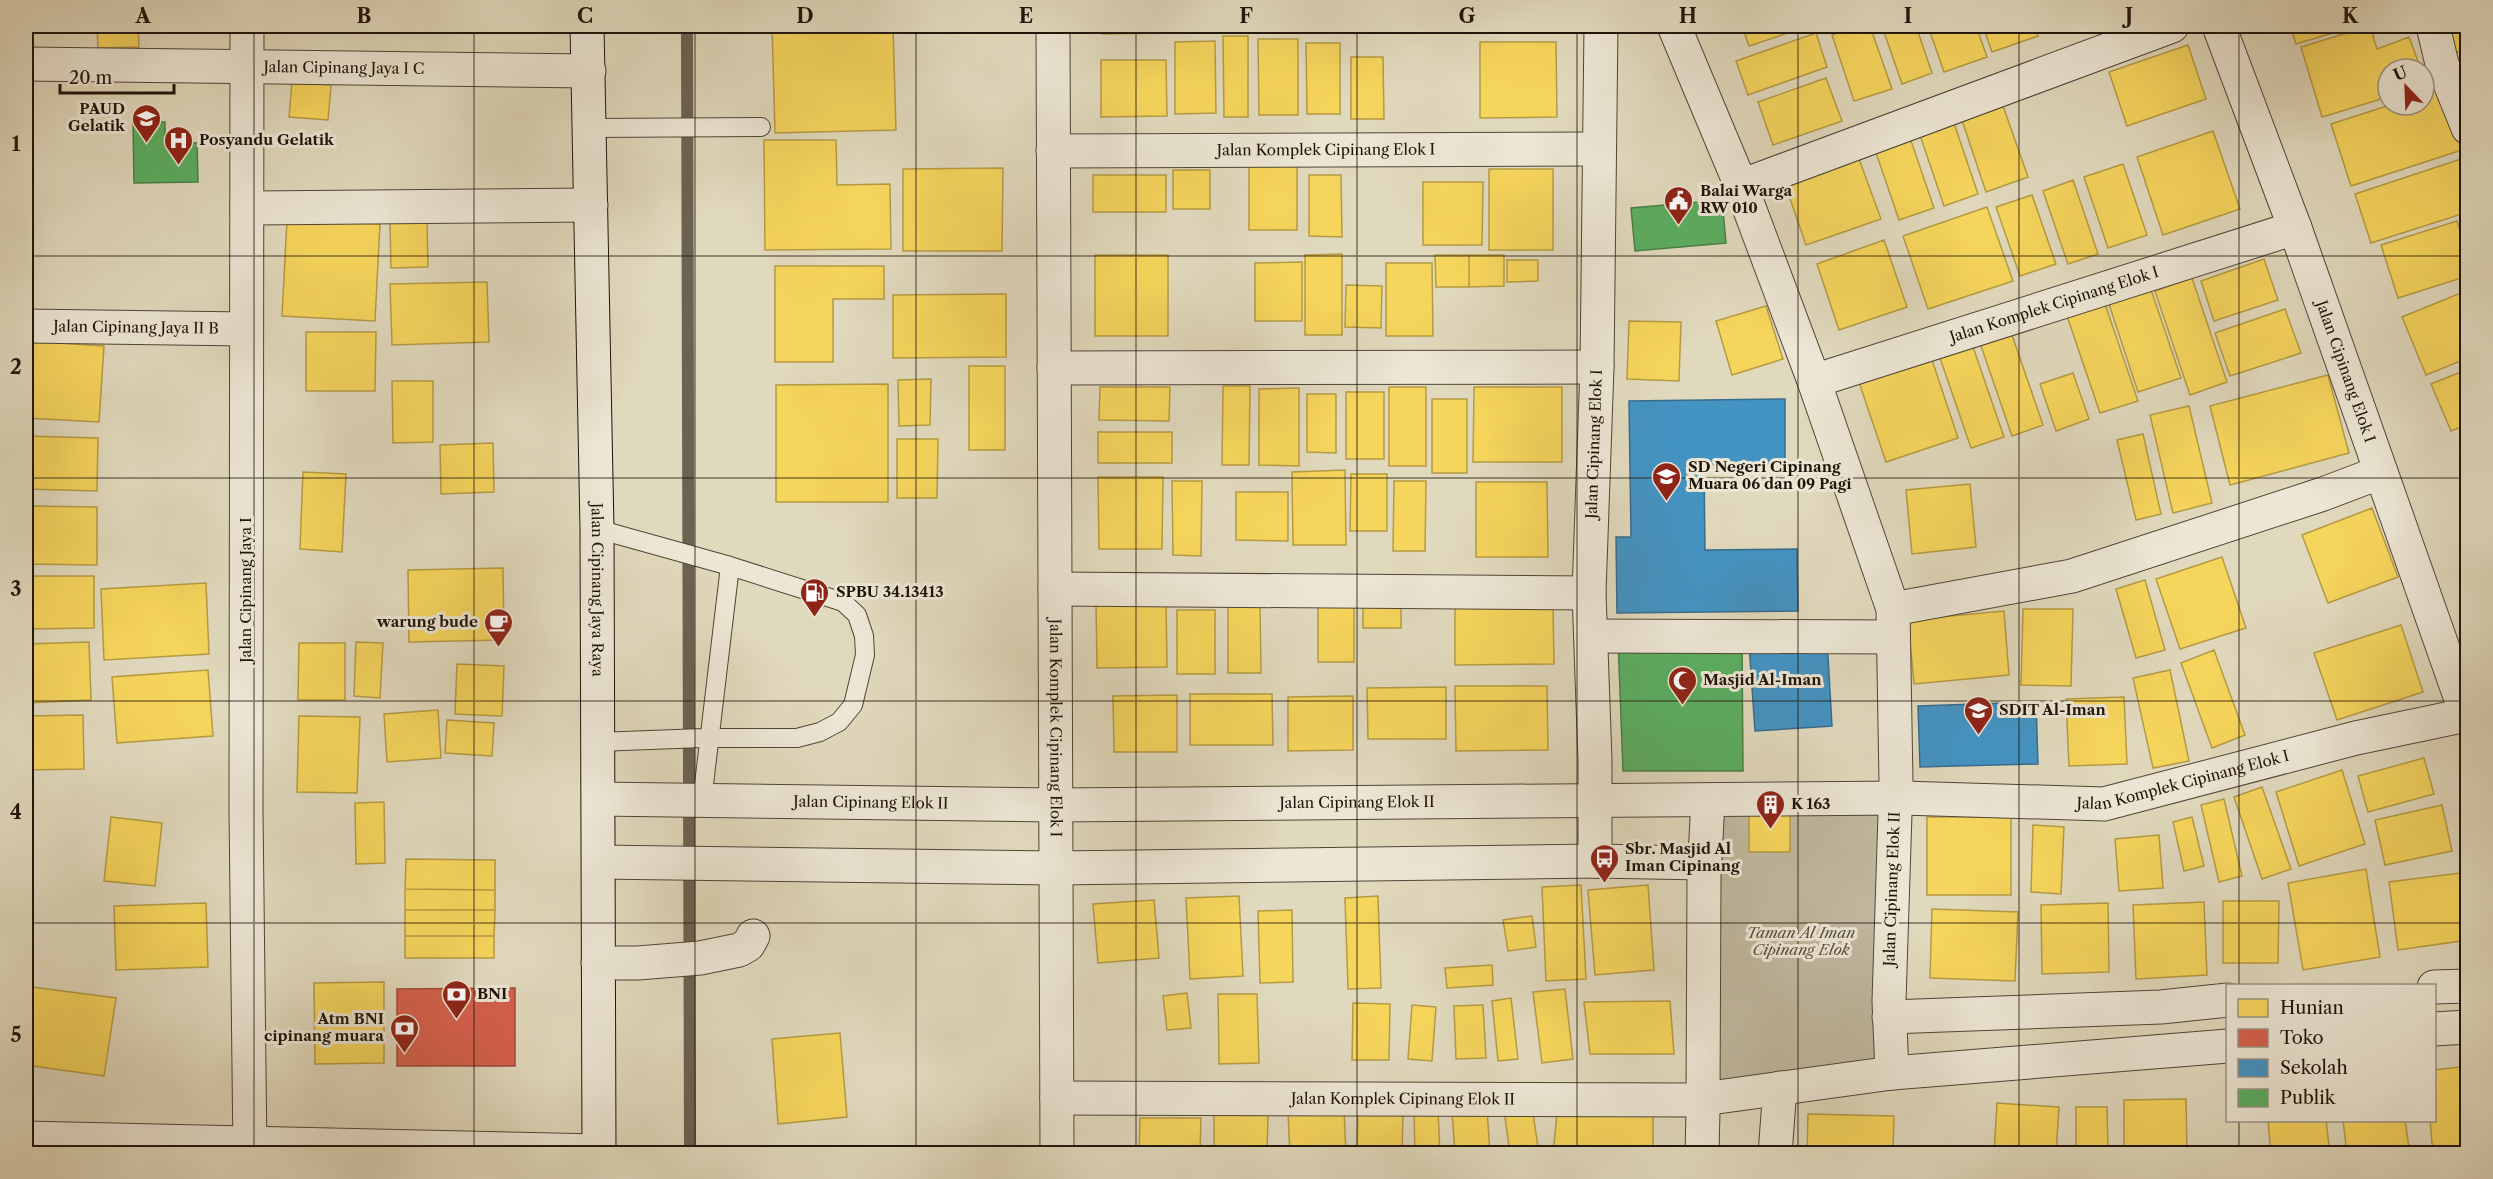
<svg xmlns="http://www.w3.org/2000/svg" width="2493" height="1179" font-family="'Libre Caslon Text',serif">
<rect width="100%" height="100%" fill="#e1d9bd"/>
<filter id="stains"><feTurbulence type="fractalNoise" baseFrequency=".00333" numOctaves="4"/><feColorMatrix values="0 0 0 0 .2 0 0 0 0 .09 0 0 0 0 .02 0 0 0 .5 -.17"/></filter>
<radialGradient id="worn" r=".72"><stop offset=".6" stop-color="#630" stop-opacity="0"/><stop offset="1" stop-color="#630" stop-opacity=".3"/></radialGradient>
<!-- green -->
<path fill="#c0b89f" stroke="#6f6654" stroke-width="1.5" d="M1895,804L1887,1074L1708,1090L1712,808Z"/>
<!-- homes -->
<path fill="#f6d55c" stroke="#b59b43" stroke-width="1.5" d="M26,26H85V28L26,29Z
M97,26H138L139,47L98,48Z
M772,26H893L896,130L775,133Z
M1102,26H1167V33L1102,34Z
M1172,26H1214V32H1172Z
M1431,26H1470V30H1431Z
M1742,26H1809L1749,46Z
M1859,26H1870L1892,89L1854,101L1832,35Z
M1882,26H1916L1932,73L1902,84Z
M1928,26H1976L1987,57L1944,72Z
M1983,26H2034L2038,36L1992,52Z
M2290,26H2356L2296,44Z
M2370,26L2377,49L2409,37L2421,69H2388V97L2322,117L2301,47Z
M2449,26H2468V50L2454,53Z
M1816,33L1827,67L1748,95L1736,61Z
M1223,36H1248V117H1224Z
M1258,39H1298V115H1259Z
M1215,41L1216,113L1175,114V42Z
M1480,42H1556L1557,117L1480,118Z
M1306,43H1340V114H1307Z
M2188,45L2206,99L2127,126L2109,72Z
M1351,57H1383L1384,119H1351Z
M1101,60H1166L1167,116L1101,117Z
M1826,78L1842,121L1773,145L1758,102Z
M292,82L331,85L328,120L289,117Z
M2442,88L2462,150L2351,186L2331,124L2390,105H2424V94Z
M2002,103L2028,177L1986,192L1961,117Z
M1954,123L1978,194L1944,206L1920,135Z
M2213,131L2240,209L2163,235L2137,157Z
M1908,132L1934,208L1899,220L1873,144Z
M764,140H836L837,185L890,184L891,249L765,250Z
M2467,157L2468,212L2371,243L2355,194Z
M1859,159L1881,219L1806,245L1785,184Z
M2123,164L2147,235L2108,248L2084,177Z
M1249,166H1297V230H1249Z
M1003,168L1002,251H903V169Z
M1489,169H1553V250H1489Z
M1173,170H1210V209H1173Z
M1093,175H1166V212H1093Z
M1309,175H1341L1342,237L1309,236Z
M2073,180L2098,254L2068,264L2043,191Z
M1423,182H1483L1482,245H1423Z
M2032,195L2056,264L2020,276L1996,207Z
M1987,207L2013,281L1928,309L1903,236Z
M287,220L380,224L375,321L282,316Z
M427,220L428,267L391,268L390,222Z
M2457,221L2468,253V276L2398,298L2381,245Z
M1884,240L1907,307L1839,330L1817,264Z
M1342,254V335H1305V255Z
M1095,255H1168V336H1095Z
M1435,255H1469V287H1436Z
M1469,255H1504V286L1469,287Z
M2264,259L2278,300L2214,321L2201,281Z
M1507,260H1538V281L1507,282Z
M1302,262V321H1255V263Z
M1386,263H1432L1433,336H1386Z
M775,266H884V299H833V362H775Z
M2192,278L2227,382L2190,395L2155,291Z
M487,282L489,342L392,345L390,284Z
M2149,284L2181,378L2138,392L2107,298Z
M1346,285L1382,286L1381,328L1345,327Z
M2468,290V358L2426,375L2402,317Z
M1006,294V357L893,358V295Z
M2105,304L2138,401L2100,413L2067,316Z
M1766,306L1783,359L1732,375L1716,321Z
M2285,309L2301,353L2230,376L2215,333Z
M1629,321L1681,322L1679,381L1627,379Z
M306,332H376L375,391H306Z
M2011,332L2043,425L2012,436L1980,343Z
M26,341L104,346L99,422L26,418Z
M1973,347L2004,437L1971,448L1940,358Z
M1931,357L1958,438L1886,462L1859,382Z
M969,366H1005V450H969Z
M2468,369V424L2451,431L2431,384Z
M2073,373L2089,419L2056,431L2040,384Z
M2328,375L2349,453L2230,485L2210,406Z
M931,379L930,425L899,426L898,380Z
M392,381H433V442L393,443Z
M888,384V502H776V385Z
M1223,386H1250L1249,465H1222Z
M1100,387H1170L1169,421L1099,420Z
M1389,387H1426V466H1389Z
M1474,387H1562V462H1473Z
M1299,388V466L1259,465V389Z
M1346,392H1384V459H1346Z
M1307,394H1336V453L1307,452Z
M1432,399H1467V473H1432Z
M2189,406L2212,503L2173,513L2150,415Z
M1098,432H1172V463H1098Z
M2143,434L2161,514L2136,520L2117,440Z
M26,436L98,438L97,491L26,489Z
M897,439H938L937,498H897Z
M493,443L494,492L441,494L440,445Z
M1345,470L1346,545H1293L1292,472Z
M303,472L346,474L342,552L300,549Z
M1351,474H1387V531H1350Z
M1098,477H1163L1162,549H1099Z
M1172,481H1202L1201,556L1173,555Z
M1394,481H1426L1425,551H1393Z
M1476,482H1547L1548,557H1476Z
M1970,484L1976,547L1912,554L1906,490Z
M1236,492H1288V541L1236,540Z
M26,506L97,507V565L26,564Z
M2372,508L2398,577L2328,603L2302,535Z
M2222,557L2246,628L2180,649L2156,579Z
M503,568L504,640L409,642L408,570Z
M26,576H94V628L26,629Z
M2145,580L2165,650L2136,658L2116,589Z
M206,583L209,654L104,660L101,589Z
M1318,602H1354V662H1318Z
M1096,603H1166L1167,667L1097,668Z
M1363,603H1401V628H1363Z
M1260,604L1261,673H1228V605Z
M1553,604L1554,664L1455,665V605Z
M2023,609H2073L2071,686L2021,685Z
M1177,610H1215V674H1177Z
M2004,611L2009,675L1914,684L1908,620Z
M2401,625L2423,692L2337,720L2314,653Z
M89,642L91,700L26,703V644Z
M356,642L383,643L380,698L354,696Z
M299,643H345V700H298Z
M2214,650L2245,735L2212,748L2181,663Z
M457,664L504,666L502,716L455,714Z
M208,670L213,736L117,743L112,677Z
M2170,670L2189,761L2153,768L2133,678Z
M1455,686H1547L1548,750L1456,751Z
M1446,687V739H1368L1367,688Z
M1190,694H1272L1273,745H1190Z
M1177,695V752H1114L1113,696Z
M1353,696V750L1288,751V697Z
M2124,697L2127,764L2069,766L2066,699Z
M438,710L441,758L387,762L384,714Z
M83,715L84,769L26,770V716Z
M299,716L360,717L357,793L297,792Z
M447,720L494,723L492,756L445,753Z
M2424,758L2434,794L2368,812L2358,776Z
M2342,770L2365,844L2299,866L2276,792Z
M2262,787L2291,869L2262,879L2234,797Z
M2224,799L2242,876L2219,882L2201,805Z
M384,802L385,863L356,864L355,803Z
M2442,805L2452,851L2385,865L2375,820Z
M1749,808H1790V852H1749Z
M111,817L162,823L155,886L104,881Z
M1927,817H2011V895H1927Z
M2192,817L2204,866L2184,871L2173,822Z
M2033,825L2064,827L2061,894L2031,892Z
M2159,835L2163,888L2119,891L2115,839Z
M406,859L495,860V890L405,889Z
M2366,869L2380,957L2303,970L2288,883Z
M2460,873L2468,940L2398,950L2389,882Z
M1581,885L1586,979L1546,981L1542,887Z
M1648,885L1654,970L1595,975L1588,890Z
M405,889L495,890V910H405Z
M1239,896L1243,976L1190,979L1186,898Z
M1378,896L1381,988L1348,989L1345,898Z
M1154,900L1159,958L1098,963L1093,904Z
M2223,901H2279L2278,963H2223Z
M2204,902L2207,975L2136,979L2133,905Z
M206,903L208,967L116,970L114,906Z
M2108,903L2109,972L2042,974L2041,905Z
M1932,909L2018,912L2015,981L1930,978Z
M405,910H495L494,936H405Z
M1292,910L1293,982L1260,983L1258,911Z
M1532,916L1536,947L1508,951L1503,920Z
M405,936H494V958H405Z
M1492,965L1493,985L1447,988L1445,968Z
M384,982V1063L315,1064L314,983Z
M32,987L116,998L104,1076L26,1065V1033Z
M1565,989L1573,1059L1542,1063L1533,992Z
M1187,993L1191,1028L1167,1030L1163,996Z
M1218,994H1257L1259,1063L1219,1064Z
M1511,998L1518,1059L1498,1061L1492,1001Z
M1670,1001L1674,1054H1590L1584,1002Z
M1353,1003L1390,1004L1389,1060H1352Z
M1412,1005L1436,1007L1432,1061L1408,1059Z
M1483,1005L1486,1058L1456,1059L1454,1006Z
M840,1033L847,1117L778,1124L772,1039Z
M2468,1066V1154H2433L2430,1120H2434V1070Z
M2186,1099L2187,1154H2124V1100Z
M1997,1103L2059,1107L2056,1154H1994Z
M1558,1104L1653,1111V1154H1553Z
M1532,1106L1539,1154H1510L1504,1110Z
M2076,1107H2107L2108,1154H2076Z
M1487,1109L1490,1154H1455L1452,1111Z
M1344,1110L1346,1154H1290L1288,1113Z
M1438,1111L1440,1154H1415L1414,1113Z
M1358,1112L1403,1114L1402,1154H1357Z
M1214,1114L1268,1115L1267,1154H1214Z
M1808,1114L1894,1116L1893,1154H1807Z
M1140,1118H1201L1200,1154H1139Z
M2268,1120H2326L2330,1154H2271Z
M2343,1120H2405L2410,1154H2347Z
M904,1152H991L990,1154H904Z"/>
<!-- shops -->
<path fill="#d6604d" stroke="#9f4939" stroke-width="1.5" d="M515,988V1066H397V989Z"/>
<!-- schools -->
<path fill="#4393c3" stroke="#386d8c" stroke-width="1.5" d="M1785,399V464L1704,465L1705,550L1797,549L1798,611L1617,613L1616,537H1631L1629,401Z
M1827,639L1832,726L1755,731L1749,644Z
M2036,702L2038,764L1920,767L1918,706Z"/>
<!-- public -->
<path fill="#5aae61" stroke="#488047" stroke-width="1.5" d="M133,122H165V143H197L198,182L134,183Z
M1722,200L1726,243L1635,251L1631,208Z
M1618,638L1742,642L1743,771H1623Z"/>
<g fill="none" stroke-linecap="round" stroke-linejoin="round">
<!-- stream -->
<path stroke="#6b6251" stroke-width="12" d="M687,26L690,1154"/>
<defs>
<path id="lane" d="M590,128L761,127
M597,742L703,738H797L820,732L839,722L853,705L865,655L864,636L857,615L843,602L730,566L597,529
M702,801L730,566"/>
<g id="street">
<path d="M247,26L246,811L250,1154"/>
<path id="s1" d="M1053,26L1057,1154"/>
<path d="M1674,26L1741,186L1814,381L1893,609L1896,782L1889,1001L1892,1073"/>
<path id="s2" d="M2219,26L2295,228L2468,719"/>
<path d="M2433,26L2442,64L2468,128"/>
<path id="s3" d="M26,64L589,71"/>
<path id="s4" d="M1053,151L1598,149"/>
<path d="M1741,186L2172,26"/>
<path d="M247,208L591,205"/>
<path id="s5" d="M26,326L246,329"/>
<path d="M1054,368L1597,367"/>
<path id="s6" d="M1814,381L2295,228"/>
<path d="M1055,589L1589,593"/>
<path d="M1893,609L2072,576L2323,494L2381,472"/>
<path d="M1591,636L1893,637"/>
<path id="s7" d="M599,799L1055,805L1902,798L2104,804L2356,738L2466,715"/>
<path id="s8" d="M1595,861V760L1589,593L1597,367L1601,26"/>
<path d="M599,862L1056,868L1595,861L1704,863"/>
<path d="M598,963H638L700,958L739,950L748,945L753,936"/>
<path d="M2434,987L2468,986"/>
<path d="M1889,1017L2161,1007L2228,1000"/>
<path d="M2434,1029L2468,1027"/>
<path id="s9" d="M1057,1098L1695,1100L1703,1111L1702,1154"/>
<path d="M1703,1099L1892,1073L2228,1046"/>
<path d="M1700,1104L1703,1099L1704,876L1708,800"/>
<path d="M26,1138L599,1151"/>
<path d="M1775,1154L1780,1088"/>
</g>
<g id="secondary">
<path id="s10" d="M587,26L597,529L599,1154"/>
</g>
</defs>
<!-- lane casing -->
<use href="#lane" stroke="#4f4537" stroke-width="20"/>
<!-- street casing -->
<use href="#street" stroke="#4f4537" stroke-width="35"/>
<!-- secondary casing -->
<use href="#secondary" stroke="#1e140a" stroke-width="35"/>
<!-- lane -->
<use href="#lane" stroke="#ece6d4" stroke-width="18"/>
<!-- street -->
<use href="#street" stroke="#ece6d4" stroke-width="33"/>
<!-- secondary -->
<use href="#secondary" stroke="#ece6d4" stroke-width="33"/>
</g>
<!-- grid -->
<path fill="none" stroke="#1e140a" stroke-width="1.5" stroke-opacity="0.55" d="M254,26V1154M474,26V1154M695,26V1154M916,26V1154M1136,26V1154M1357,26V1154M1577,26V1154M1798,26V1154M2019,26V1154M2239,26V986M26,256H2468M26,478H2468M26,701H2468M26,923H2468M2239,1120V1154"/>
<!-- icons -->
<defs>
<symbol id="school-pin" viewBox="-11 -11 22 30"><path d="M0 17L-7.5 6A9.5 9.5 0 1 1 7.5 6Z" fill="#8f2418" stroke="#ece6d4"/><path d="M0-5L7-2L0 1L-7-2ZM-4 1L0 2.5L4 1V4Q0 6-4 4Z" fill="#fff"/></symbol>
<symbol id="hospital-pin" viewBox="-11 -11 22 30"><path d="M0 17L-7.5 6A9.5 9.5 0 1 1 7.5 6Z" fill="#8f2418" stroke="#ece6d4"/><path d="M-5-5h3v3.5h4V-5h3V5h-3V1.5h-4V5h-3Z" fill="#fff"/></symbol>
<symbol id="civic-pin" viewBox="-11 -11 22 30"><path d="M0 17L-7.5 6A9.5 9.5 0 1 1 7.5 6Z" fill="#8f2418" stroke="#ece6d4"/><path d="M-.6-6.5H3V-4.5H.6V-3L4-1V1h2V6H-6V1h2V-1L-.6-3ZM-1.2 2.5V6h2.4V2.5Z" fill="#fff"/></symbol>
<symbol id="fuel-pin" viewBox="-11 -11 22 30"><path d="M0 17L-7.5 6A9.5 9.5 0 1 1 7.5 6Z" fill="#8f2418" stroke="#ece6d4"/><path d="M-5.5-6h7V0h2V4h1.3V-2.5L3-4.5l.8-.8L6-3V5H2.5V1h-1V6h-7ZM-4.2-4.7v3.2H.2V-4.7Z" fill="#fff"/></symbol>
<symbol id="cafe-pin" viewBox="-11 -11 22 30"><path d="M0 17L-7.5 6A9.5 9.5 0 1 1 7.5 6Z" fill="#8f2418" stroke="#ece6d4"/><path d="M-5.5-4.5H6V0H3Q3 3.5 0 3.5H-2.5Q-5.5 3.5-5.5 0ZM3-3.2v2h1.7v-2ZM-6 4.5H4V6H-6Z" fill="#fff"/></symbol>
<symbol id="mosque-pin" viewBox="-11 -11 22 30"><path d="M0 17L-7.5 6A9.5 9.5 0 1 1 7.5 6Z" fill="#8f2418" stroke="#ece6d4"/><path d="M3.5-4.9A6 6 0 1 0 3.5 4.9A5 5 0 1 1 3.5-4.9Z" fill="#fff"/></symbol>
<symbol id="building-pin" viewBox="-11 -11 22 30"><path d="M0 17L-7.5 6A9.5 9.5 0 1 1 7.5 6Z" fill="#8f2418" stroke="#ece6d4"/><path d="M-4-6H4V6H1V3H-1V6H-4ZM-2.5-4.3h1.7v1.8h-1.7ZM.8-4.3h1.7v1.8H.8ZM-2.5-1h1.7V.8h-1.7ZM.8-1h1.7V.8H.8Z" fill="#fff"/></symbol>
<symbol id="bus-pin" viewBox="-11 -11 22 30"><path d="M0 17L-7.5 6A9.5 9.5 0 1 1 7.5 6Z" fill="#8f2418" stroke="#ece6d4"/><path d="M-5-6H5V4H4V6H2V4H-2V6H-4V4H-5ZM-3.5-4V0h7V-4ZM-3.5 1.2v1.5H-2V1.2ZM2 1.2v1.5H3.5V1.2Z" fill="#fff"/></symbol>
<symbol id="bank-pin" viewBox="-11 -11 22 30"><path d="M0 17L-7.5 6A9.5 9.5 0 1 1 7.5 6Z" fill="#8f2418" stroke="#ece6d4"/><path d="M-6-4H6V4H-6ZM0-2.3a2.3 2.3 0 1 0 0 4.6a2.3 2.3 0 1 0 0-4.6Z" fill="#fff"/></symbol>
</defs>
<g fill-rule="evenodd">
<use href="#school-pin" x="130" y="102" width="33" height="45"/>
<use href="#hospital-pin" x="162" y="124" width="33" height="45"/>
<use href="#civic-pin" x="1662" y="184" width="33" height="45"/>
<use href="#school-pin" x="1650" y="460" width="33" height="45"/>
<use href="#fuel-pin" x="798" y="576" width="33" height="45"/>
<use href="#cafe-pin" x="482" y="606" width="33" height="45"/>
<use href="#mosque-pin" x="1666" y="664" width="33" height="45"/>
<use href="#school-pin" x="1962" y="694" width="33" height="45"/>
<use href="#building-pin" x="1754" y="788" width="33" height="45"/>
<use href="#bus-pin" x="1588" y="842" width="33" height="45"/>
<use href="#bank-pin" x="440" y="978" width="33" height="45"/>
<use href="#bank-pin" x="388" y="1012" width="33" height="45"/>
</g>
<g text-anchor="middle" stroke-width="6" stroke-linejoin="round" paint-order="stroke">
<!-- street labels -->
<g font-size="15" fill="#1e140a" stroke="#ece6d4">
<text dy="5" stroke="none"><textPath href="#s3" startOffset="318">Jalan Cipinang Jaya I C</textPath></text>
<text dy="5" stroke="none"><textPath href="#s4" startOffset="273">Jalan Komplek Cipinang Elok I</textPath></text>
<text dy="5" stroke="none"><textPath href="#s6" startOffset="252">Jalan Komplek Cipinang Elok I</textPath></text>
<text dy="5" stroke="none"><textPath href="#s5" startOffset="110">Jalan Cipinang Jaya II B</textPath></text>
<text dy="5" stroke="none"><textPath href="#s2" startOffset="368">Jalan Cipinang Elok I</textPath></text>
<text dy="5" stroke="none"><textPath href="#s8" startOffset="417">Jalan Cipinang Elok I</textPath></text>
<text dy="5" stroke="none"><textPath href="#s10" startOffset="564">Jalan Cipinang Jaya Raya</textPath></text>
<text transform="translate(246 590) rotate(-90)" y="5">Jalan Cipinang Jaya I</text>
<text dy="5" stroke="none"><textPath href="#s1" startOffset="702">Jalan Komplek Cipinang Elok I</textPath></text>
<text dy="5" stroke="none"><textPath href="#s7" startOffset="1587">Jalan Komplek Cipinang Elok I</textPath></text>
<text dy="5" stroke="none"><textPath href="#s7" startOffset="758">Jalan Cipinang Elok II</textPath></text>
<text dy="5" stroke="none"><textPath href="#s7" startOffset="272">Jalan Cipinang Elok II</textPath></text>
<text transform="translate(1892 889) rotate(-88)" y="5">Jalan Cipinang Elok II</text>
<text dy="5" stroke="none"><textPath href="#s9" startOffset="346">Jalan Komplek Cipinang Elok II</textPath></text>
</g>
<!-- poi labels -->
<g font-size="15" font-weight="bold" fill="#1e140a" stroke="#ece6d4" text-anchor="start">
<text x="125" y="114" text-anchor="end">PAUD<tspan x="125" dy="17">Gelatik</tspan></text>
<text x="199" y="145">Posyandu Gelatik</text>
<text x="1700" y="196">Balai Warga<tspan x="1700" dy="17">RW 010</tspan></text>
<text x="1688" y="472">SD Negeri Cipinang<tspan x="1688" dy="17">Muara 06 dan 09 Pagi</tspan></text>
<text x="836" y="597">SPBU 34.13413</text>
<text x="478" y="627" text-anchor="end">warung bude</text>
<text x="1703" y="685">Masjid Al-Iman</text>
<text x="1999" y="715">SDIT Al-Iman</text>
<text x="1791" y="809">K 163</text>
<text x="1625" y="854">Sbr. Masjid Al<tspan x="1625" dy="17">Iman Cipinang</tspan></text>
<text x="477" y="999">BNI</text>
<text x="384" y="1024" text-anchor="end">Atm BNI<tspan x="384" dy="17">cipinang muara</tspan></text>
</g>
<!-- park labels -->
<g font-size="15" font-style="italic" fill="#574d3e" stroke="#ece6d4">
<text x="1801" y="938">Taman Al Iman<tspan x="1801" dy="17">Cipinang Elok</tspan></text>
</g>
</g>
<!-- margin -->
<rect width="2493" height="1179" fill="none" stroke="#e1d9bd" stroke-width="66"/>
<!-- legend -->
<rect x="2226" y="984" width="210" height="138" fill="#ece6d4" stroke="#9a9283" stroke-width="1.5"/>
<rect x="2238" y="999" width="30" height="18" fill="#f6d55c" stroke="#9a9283" stroke-width="1.5"/>
<text x="2280" y="1014" font-size="18" fill="#1e140a">Hunian</text>
<rect x="2238" y="1029" width="30" height="18" fill="#d6604d" stroke="#9a9283" stroke-width="1.5"/>
<text x="2280" y="1044" font-size="18" fill="#1e140a">Toko</text>
<rect x="2238" y="1059" width="30" height="18" fill="#4393c3" stroke="#9a9283" stroke-width="1.5"/>
<text x="2280" y="1074" font-size="18" fill="#1e140a">Sekolah</text>
<rect x="2238" y="1089" width="30" height="18" fill="#5aae61" stroke="#9a9283" stroke-width="1.5"/>
<text x="2280" y="1104" font-size="18" fill="#1e140a">Publik</text>
<!-- north arrow -->
<g transform="translate(2406 87) rotate(337)"><circle r="28" fill="#ece6d4" stroke="#9a9283" stroke-width="1.5"/>
<path d="M0-4.5L10 22L0 15L-10 22Z" fill="#8f2418"/>
<text y="-9" font-size="16" font-weight="bold" text-anchor="middle" fill="#1e140a">U</text>
</g>
<!-- scale -->
<path d="M60 84v9h114v-9" fill="none" stroke="#1e140a" stroke-width="3"/>
<text x="69" y="84" font-size="18" fill="#1e140a" stroke="#ece6d4" stroke-width="4.5" paint-order="stroke">20 m</text>
<rect x="33" y="33" width="2427" height="1113" fill="none" stroke="#1e140a" stroke-width="2"/>
<g font-size="20" text-anchor="middle" font-weight="bold" fill="#1e140a">
<text x="143" y="23">A</text>
<text x="364" y="23">B</text>
<text x="585" y="23">C</text>
<text x="805" y="23">D</text>
<text x="1026" y="23">E</text>
<text x="1246" y="23">F</text>
<text x="1467" y="23">G</text>
<text x="1688" y="23">H</text>
<text x="1908" y="23">I</text>
<text x="2129" y="23">J</text>
<text x="2350" y="23">K</text>
<text x="16" y="151">1</text>
<text x="16" y="374">2</text>
<text x="16" y="596">3</text>
<text x="16" y="819">4</text>
<text x="16" y="1042">5</text>
</g>
<rect width="100%" height="100%" filter="url(#stains)"/>
<rect width="100%" height="100%" fill="url(#worn)"/>
</svg>
